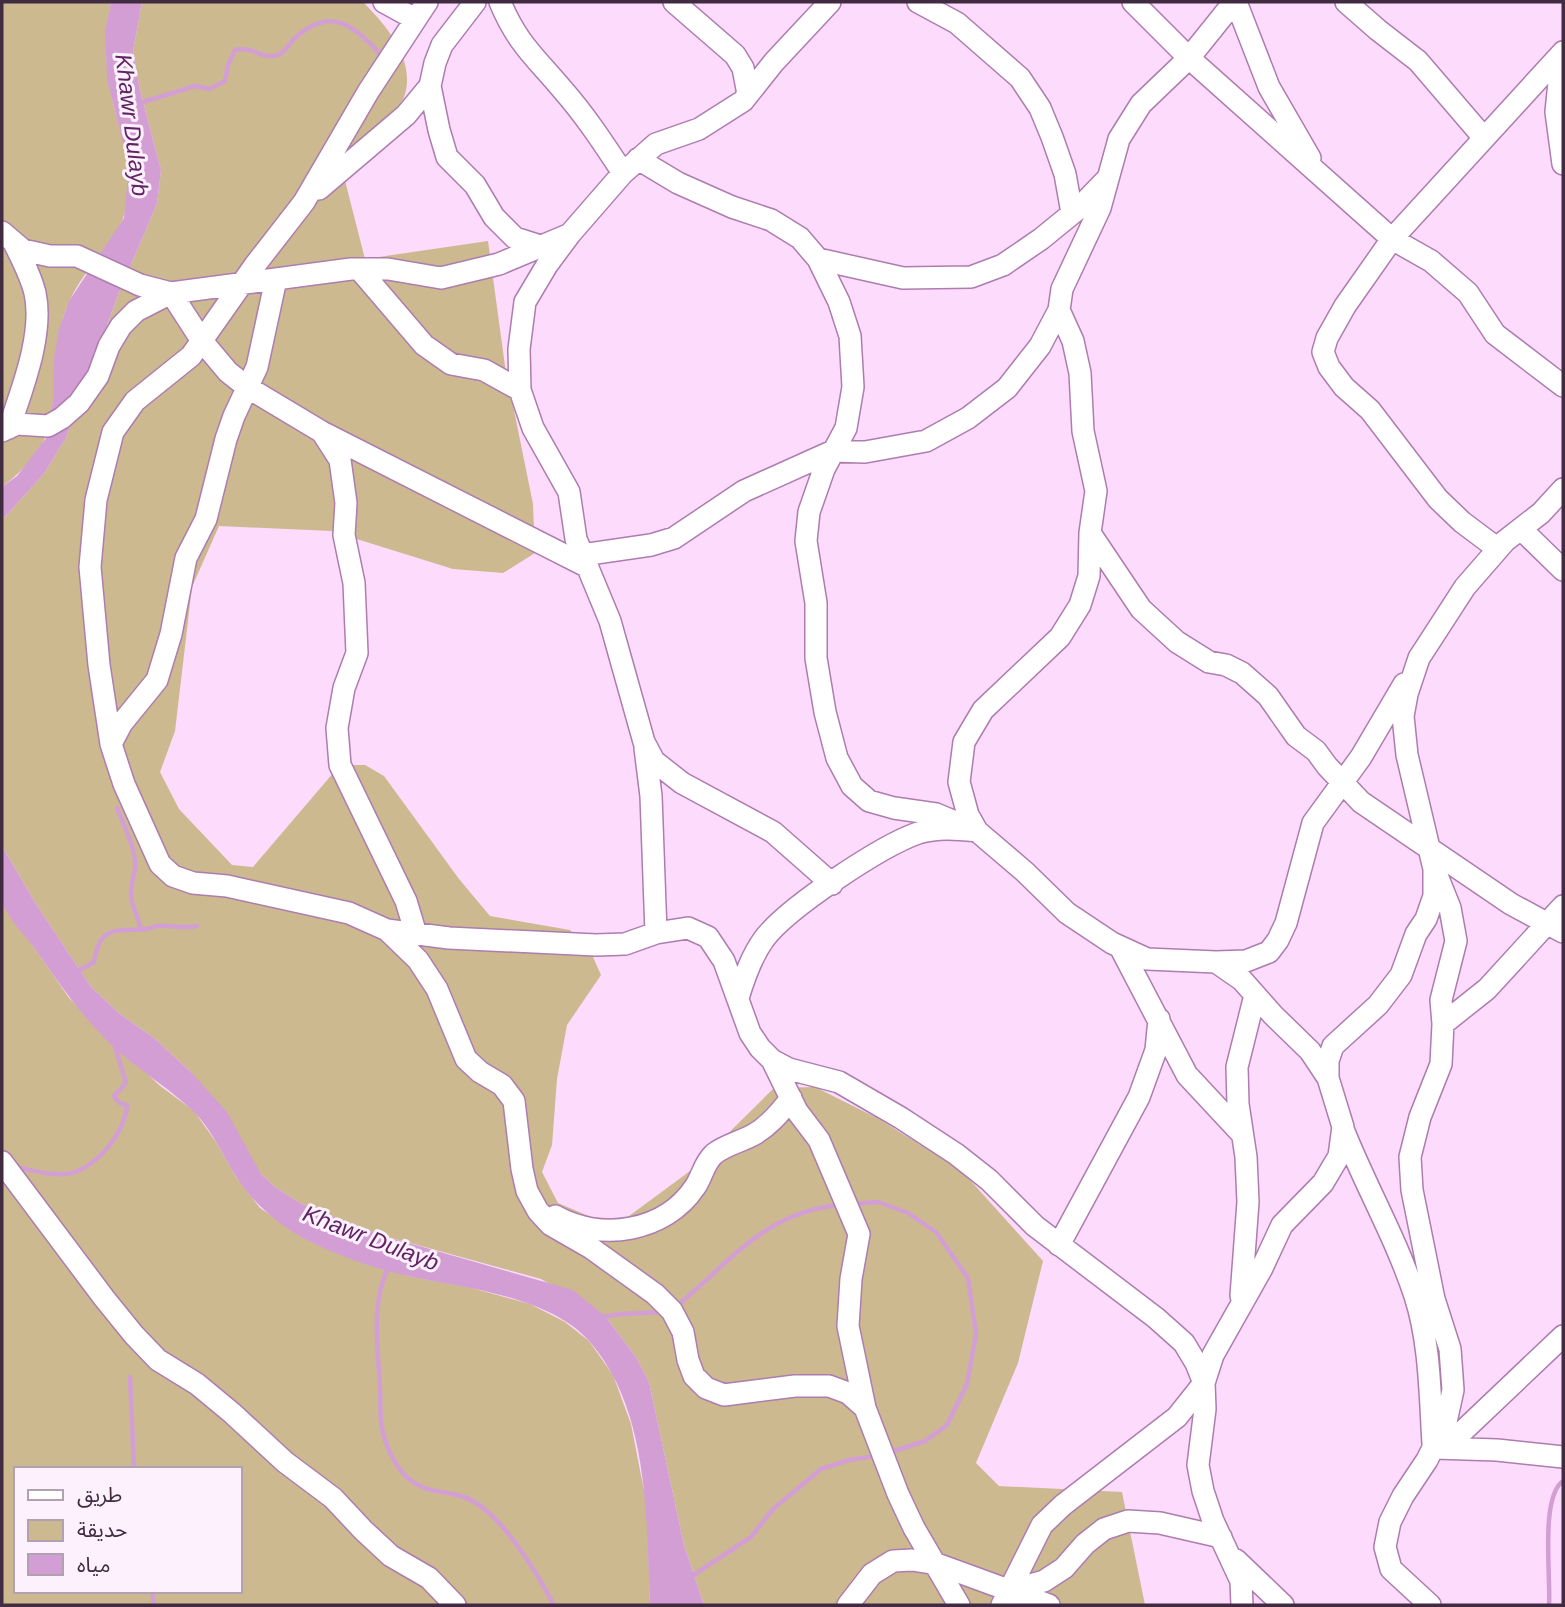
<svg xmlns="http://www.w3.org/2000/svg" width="1565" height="1607" font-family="Arial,'Noto Sans Arabic',sans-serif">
<rect width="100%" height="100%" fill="#fcdbfc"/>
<!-- green -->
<path fill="#cdb990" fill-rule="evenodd" d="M2,2H111C102,47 106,77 118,122C121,136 129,153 129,168C129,180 127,211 122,221C108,249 83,271 70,300C48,345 61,391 46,435C40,453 17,476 2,487Z
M142,2H363C386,25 417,61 404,97C400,108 352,153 341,165L365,259L488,241L505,366L533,504L535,553L503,573L453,569L331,531L219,526L192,587L175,731L160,772L179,809L232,865L253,867L340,765H365L384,776L459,879L490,916L570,930L593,957L601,975L567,1025L557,1079L552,1145L542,1172L558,1203L591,1217L625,1219L690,1171L774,1088L815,1087L877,1118L961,1170L1043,1261L1018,1363L976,1463L999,1486L1122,1492L1145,1605H704L684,1545L649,1382L636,1357L605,1316L541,1279L381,1235L300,1203L275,1187L261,1174L191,1072L154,1038L120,1014L91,987L36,904L2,846V520L43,475L66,438L120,290L157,204L161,170L140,90L133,51Z
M2,901L69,998L159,1085L194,1111L216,1142L236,1177L260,1208L304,1238L348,1257L408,1276L468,1287L530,1304L565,1322L589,1341L613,1375L631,1424L647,1506L650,1605H2ZM16,1469H240V1591H16Z"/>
<!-- water -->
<path fill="#d29ed4" d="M111,2H142L133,51L140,90L161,170L157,204L120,290L66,438L43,475L2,520V487L17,476L46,438L53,400L54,358L59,329L69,301L124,218L129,167L107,79L105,31Z
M2,846L36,904L91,987L120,1014L154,1038L191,1072L227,1112L261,1174L275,1187L300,1203L381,1235L573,1290L605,1316L636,1357L649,1382L684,1545L704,1605H650C646,1520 650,1411 590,1342C551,1297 467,1288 412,1277C376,1269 335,1255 303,1238C275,1222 252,1202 235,1175C222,1154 211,1128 193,1111C169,1088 140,1071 116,1049C83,1019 58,982 33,946C24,935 5,914 2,901C0,889 2,859 2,846Z"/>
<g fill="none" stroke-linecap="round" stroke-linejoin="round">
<!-- stream -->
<path stroke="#d29ed4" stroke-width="4.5" d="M140,103L195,86L209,89L225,81L228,65L235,50C253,46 258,57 272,56C282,56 287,47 293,40C329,6 352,23 380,54
M117,808C124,826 136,848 135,868C134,877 130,886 131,896C132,908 139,917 140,928
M75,973L94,962C100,923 117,932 147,929C151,928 154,926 158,926C172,925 183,929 197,926
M16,1167C31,1170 50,1176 65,1174C95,1171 125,1133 127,1105L119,1103L114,1096L126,1083L115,1046
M853,1204L878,1202L908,1213L936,1232L968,1278L976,1334L967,1384L947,1425L925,1441L888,1453
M390,1265C369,1301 379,1351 380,1391C381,1404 379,1420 383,1433C387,1450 398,1472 413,1482C428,1493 448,1491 464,1497C499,1509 537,1573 554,1605
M677,1306C731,1261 766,1211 841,1205
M602,1317L621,1314L663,1312
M130,1377L134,1469
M689,1578L751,1537L773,1509L821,1469L849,1460L876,1456
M152,1591L154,1605
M1549,1605C1551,1577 1540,1497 1563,1481"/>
<defs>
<path id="minor" d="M384,2L415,19
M427,2L368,92L304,202L255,265L191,356L135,401L113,432L96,500L90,567L99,665L111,744L124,784L160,864L173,876L193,883L227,886L349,913L387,930L418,960L437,989L466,1059L480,1072L502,1085L514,1101L522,1169L527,1191L538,1211L551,1225L591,1248L655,1294L672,1311L683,1332L688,1360L694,1376L706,1388L724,1395L795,1386H829L848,1393L865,1408L898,1494L914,1528L959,1605
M475,2L442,45L435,63L430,86L439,130L447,157L475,185L494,217L515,238L540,246
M500,2C517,43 535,57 562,89C585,115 604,144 623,173
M674,2L735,55L743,68L748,94
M830,2L774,62L743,101L699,129L656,144L623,173L570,234L547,265L525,302L519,349L520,390L533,428L569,492L576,539L610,621L644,742L654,761L682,783L773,832L832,884
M918,2L957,23L1020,78L1040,108L1052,137L1065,174L1072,213
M1133,2L1189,58L1392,239L1431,261L1468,293L1495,334L1563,386
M1236,2L1269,87L1310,158
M1346,2L1378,30L1418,61L1484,138
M1562,53L1556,112L1563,164
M638,159L678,183L732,207L771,220L800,238L818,259L839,302L850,336L853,387L846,428L824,469L809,512L806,541L816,603V658L825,712L837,758L852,786L869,801L894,808L936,814L977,831L1025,872L1067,913L1112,943L1147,959L1216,962L1242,980L1273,1015L1310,1051L1328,1078
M319,189L406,115L430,86
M2,232L23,250L50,256H77L140,285L171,293L351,269H388L441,278L499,264L568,235
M818,259L903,278L971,277L1003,265L1041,239L1079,208L1106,180
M359,269L424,345L451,364L484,370L520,390
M171,293L202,341L228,372L247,387L322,432L586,566
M9,428C22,389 44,334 35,293C31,276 22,259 14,243
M2,431L17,424L48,426L62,418L79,403L98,376L109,346L121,326L136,311L171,293
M322,432L340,460L346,503L344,535L354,583L357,653L344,688L337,728L340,765L406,901L416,934
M1521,529L1563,570
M1090,533L1141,609L1177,642L1209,662L1226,665L1242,673L1268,696L1296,736L1316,751L1327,766L1361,802L1511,904L1563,932
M1498,549L1462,522L1438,499L1370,410L1344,387L1329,367L1323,352L1327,338L1345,306L1392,239L1563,52
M582,555L651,545L674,538L744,491L833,451L865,452L926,441L968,418L1007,388L1040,346L1059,310
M111,744L122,723L157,680L171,634L186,558L206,519L226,439L234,416L257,367L276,279
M645,748L651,796L656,933
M387,930L449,938L596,945L625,944L656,933L688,928L708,937L724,961L750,1033L760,1048L772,1060L797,1111L819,1140L859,1234L851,1279L848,1326L865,1408
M1120,947L1187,1075L1242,1134
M1216,962L1246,961L1269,952L1278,940L1286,923L1313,823L1361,757L1404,684
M738,998C744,978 751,957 764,939C787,908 881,846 918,833C938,827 957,829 977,831L968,815L959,782L964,742L983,710L1060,637L1080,605L1089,576L1090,533L1096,491L1083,431L1080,373L1073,341L1059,310L1062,289L1100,208L1119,139L1141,104L1189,58L1234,2
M1443,1024L1487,989L1563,906
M772,1060L789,1069L839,1082L901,1118L956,1154L989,1180L1035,1226L1156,1318L1184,1343L1196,1363L1204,1383L1177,1417L1063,1505L1042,1525L1002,1605
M1343,1129C1365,1185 1396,1238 1415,1296C1430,1342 1430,1396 1433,1444
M2,1162L104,1298L134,1335L158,1360L197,1384L232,1413L285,1462L333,1498L363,1530L391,1556L429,1578L455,1605
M555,1216C601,1242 665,1232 695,1187C702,1177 704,1163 714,1154C725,1145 740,1142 753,1135C769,1126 780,1113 791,1098
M1059,1245L1139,1097L1156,1050L1159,1019
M1241,1296L1248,1202L1246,1157L1238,1104L1237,1067L1255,995
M1433,1448L1463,1431L1563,1336
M1435,1448L1497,1450L1563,1457
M1236,1560L1283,1605
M1009,1591L1044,1581L1064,1568L1085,1544L1104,1529L1128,1521L1160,1523L1221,1537
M848,1605L872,1574L893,1561L912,1560L937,1564L1049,1605
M1242,1605L1241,1581L1213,1521L1203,1491L1198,1465L1205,1409L1204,1383L1213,1355L1262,1268L1282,1225L1323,1183L1339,1156L1343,1127L1328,1078V1061L1333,1046L1378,1005L1401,975L1416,934L1426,919L1434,896V869L1407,755L1403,716L1407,694L1419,658L1465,587L1505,541L1541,513L1563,489
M1430,1605L1391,1569L1385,1547L1390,1522L1403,1496L1427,1460L1446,1422L1453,1390L1450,1349L1434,1299L1412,1190L1410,1157L1420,1117L1441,1064L1443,1024L1441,1000L1456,941L1450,908L1438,878"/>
</defs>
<!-- minor casing -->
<use href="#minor" stroke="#ae7caf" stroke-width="24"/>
<!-- minor -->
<use href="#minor" stroke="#fff" stroke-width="21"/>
</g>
<g text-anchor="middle" stroke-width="6" stroke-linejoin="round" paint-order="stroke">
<!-- water labels -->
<g font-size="23" font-style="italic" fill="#612364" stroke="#fcf1fc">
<text transform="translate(132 125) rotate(83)" y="8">Khawr Dulayb</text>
<text transform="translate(371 1238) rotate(21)" y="8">Khawr Dulayb</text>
</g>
</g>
<!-- border -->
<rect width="1565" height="1607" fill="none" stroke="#402b40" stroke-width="7"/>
<!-- legend -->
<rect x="14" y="1467" width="228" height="126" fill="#fcf1fc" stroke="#b1a2b1" stroke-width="2"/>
<rect x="28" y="1490" width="35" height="10" fill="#ffffff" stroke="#b1a2b1" stroke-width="2"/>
<text x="77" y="1502" font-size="21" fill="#402b40">طريق</text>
<rect x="28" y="1520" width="35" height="21" fill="#cdb990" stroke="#b1a2b1" stroke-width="2"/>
<text x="77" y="1537" font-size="21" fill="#402b40">حديقة</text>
<rect x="28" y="1554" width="35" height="21" fill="#d29ed4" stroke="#b1a2b1" stroke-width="2"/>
<text x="77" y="1572" font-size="21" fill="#402b40">مياه</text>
</svg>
